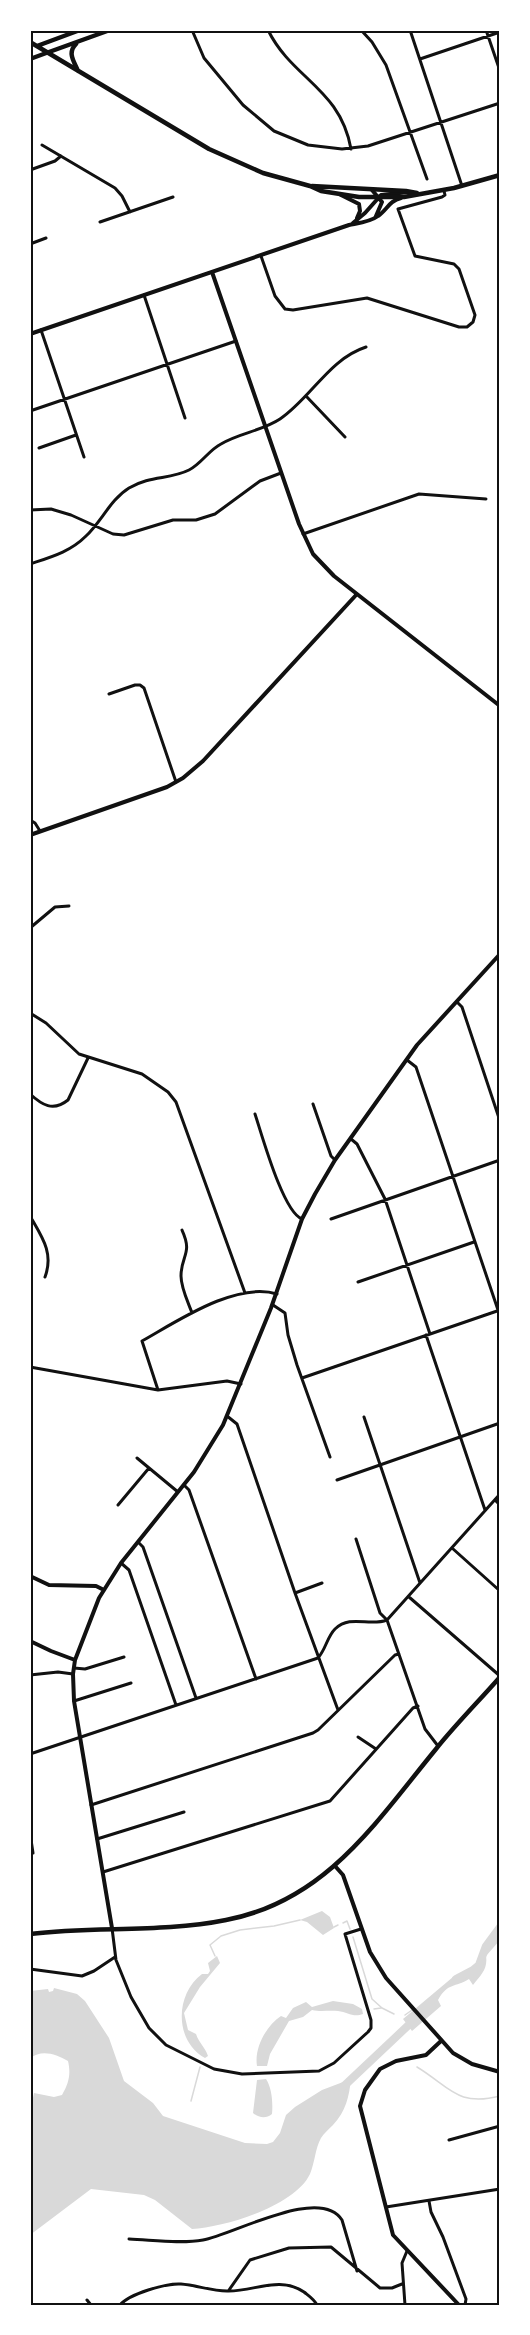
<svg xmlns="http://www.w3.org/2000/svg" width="530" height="2335" font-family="'Fira Sans',sans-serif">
<rect width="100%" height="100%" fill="#fff"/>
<!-- water -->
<path fill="#d9d9d9" d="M322,1911L330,1917L334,1928L323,1935L307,1922L300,1920Z
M500,1931V1940L486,1956C488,1969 481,1975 473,1985L469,1979C455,1988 448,1982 438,2000L441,2006L412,2031L403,2019L453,1977L472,1974L481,1951L488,1947Z
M217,1956L220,1963L200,1987L184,2013L188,2030L196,2034C199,2043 205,2047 208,2056L205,2058C174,2041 175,1994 202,1974H208L210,1971L208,1963Z
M54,1988L77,1994L85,2001L109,2038L124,2081L153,2103L163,2116L245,2143L267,2144L273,2142L280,2133L286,2115L295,2107L322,2090L351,2079C349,2097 346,2111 333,2125C329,2129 324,2133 321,2138C315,2149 315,2162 310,2174C295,2206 225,2227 192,2229L155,2200L144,2195L91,2189L30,2235V2112L34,2093L54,2097L62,2095C69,2083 71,2074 68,2061C56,2054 42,2049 30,2058V1991L48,1989L49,1992L53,1991Z
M333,2001L353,2004L362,2009L363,2014C353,2018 348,2012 338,2011C329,2010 321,2012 312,2010L303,2017L289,2021L270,2054L267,2066H257C254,2048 266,2026 281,2016L286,2018L293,2008L306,2002L312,2007Z
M257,2080L266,2079C272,2088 273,2103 272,2114C266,2119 259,2118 253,2113Z"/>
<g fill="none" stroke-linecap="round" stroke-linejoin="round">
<!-- stream -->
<path stroke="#d9d9d9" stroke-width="1.5" d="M343,1923L347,1921L350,1929
M334,1927L338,1925
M353,1937L372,1999L382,2008L394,2014
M215,1956L210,1945L221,1936L240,1930L274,1926L300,1920
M374,2009L381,2008
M405,2015L412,2010
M417,2067C450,2087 457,2107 500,2096
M351,2079L357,2077
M191,2101L200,2067"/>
<!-- river -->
<path stroke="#d9d9d9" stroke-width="8" d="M456,1979L473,1970L479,1965L486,1946L500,1927
M344,2086L415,2019"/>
<!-- minor -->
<path stroke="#111" stroke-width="3" d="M192,30L204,58L243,105L274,131L308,145L342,149L368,146L500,103
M268,30C292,79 340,88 351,149
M361,30L372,42L386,65L427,179
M410,30L462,186
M486,30L500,71
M420,59L500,32
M42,145L115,188L122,196L130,212
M30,170L55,161L61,156
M100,222L173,197
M30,244L46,238
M261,256L275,296L285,309L293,310L367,298L459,327H467L473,322L475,315L459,269L454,264L415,256L398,209L442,197L445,195L444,191
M144,295L185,418
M41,330L84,457
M306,396L345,437
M30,411L236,341
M39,448L76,435
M30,510L51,509L71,515L113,534L124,535L173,520H196L215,514L260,481L281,473
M303,534L419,494L486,499
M30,564C51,557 70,552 86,536C101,522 111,499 129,488C151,475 169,480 189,470C201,464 209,450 221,444C239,433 262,431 280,419C311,398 329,359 366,347
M109,694L135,685H140L144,688L176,782
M30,820L35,823L40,831
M30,928L55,907L69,906
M457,1002L462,1007L500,1121
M30,1013L46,1023L79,1054L142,1074L168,1092L176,1102L245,1293
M407,1060L416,1067L498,1310
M30,1094C42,1105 53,1112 68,1100L88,1058
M313,1104L331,1156L335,1160
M255,1114C262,1135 283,1212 302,1219
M351,1139L357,1144L385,1199L430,1334
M30,1216C42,1237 54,1253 45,1277
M331,1219L500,1160
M182,1230C193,1254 181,1255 181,1276C181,1288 188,1302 192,1313
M358,1282L474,1242
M273,1305L285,1313L288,1335L297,1365L330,1457
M426,1335L485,1510
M30,1367L158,1390L227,1381L241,1384
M302,1378L500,1310
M158,1390L142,1341C176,1322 236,1281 277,1294
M227,1416L237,1424L295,1593L338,1710
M364,1417L420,1583
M137,1458L178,1492
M337,1480L500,1423
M184,1485L189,1490L256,1679
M495,1500L500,1505
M118,1505L149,1468
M356,1539L380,1613L387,1620L425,1729L438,1746
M139,1543L143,1547L196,1698
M452,1548L500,1591
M121,1563L129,1570L176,1705
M295,1593L322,1583
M409,1597L500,1676
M74,1668L85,1669L124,1657
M30,1675L58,1672L73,1674
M74,1701L131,1683
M358,1737L376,1749
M30,1754L318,1658C326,1649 327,1637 335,1629C351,1614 369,1627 387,1620L500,1494
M91,1805L313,1733L318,1730L395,1655L399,1654
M30,1833L33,1853
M97,1839L184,1812
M103,1872L330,1801L413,1708L418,1706
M112,1928L116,1960L131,1997L149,2028L166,2045L214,2069L242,2074L319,2071L334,2063L368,2032L371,2028V2020L345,1934L361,1929
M30,1969L82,1976L94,1971L115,1957
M449,2140L500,2126
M429,2201L431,2212L443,2237L466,2299L465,2305
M386,2207L500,2189
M129,2239C153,2240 180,2244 203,2240C233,2235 320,2185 342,2220L357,2271
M229,2290L250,2260L289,2248L331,2247L380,2288H392L402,2284
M87,2300L91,2305
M120,2305C129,2294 166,2283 181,2284C196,2285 211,2291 227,2291C254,2292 279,2275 304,2292C309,2296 314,2299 317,2305
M405,2305L402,2263L407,2251"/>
<!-- tertiary -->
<path stroke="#111" stroke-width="4" d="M372,190L382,202L376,216
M341,195L359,204L360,211L357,218
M353,223L365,213L381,195L409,192
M212,272L299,524L313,554L334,576L500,706
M30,334L349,225C359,223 370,222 378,216C387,210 389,201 401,198
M30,835L167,787L183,778L203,761L357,594
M30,1576L49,1585L96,1586L104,1590
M30,1641L51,1651L75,1660
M335,1866L343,1875L370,1952L386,1978L453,2053L472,2064L500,2072
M112,1928L74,1701L73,1674L75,1660L99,1598L121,1563L194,1472L223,1425L271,1308L302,1219L315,1194L335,1160L417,1045L500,954
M441,2041L426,2055L396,2061L380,2069L365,2090L360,2106L393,2235L459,2305"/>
<!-- secondary -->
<path stroke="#111" stroke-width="4" d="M30,59L49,52"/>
<!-- primary -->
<path stroke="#111" stroke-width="4.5" d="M30,42L209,149L263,173L310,186L321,191L359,197H404L454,188L500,175
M76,44C67,53 74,61 78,71
M37,46L80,30
M49,52L110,30
M312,186L406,191L417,193
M30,1934C95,1926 162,1933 226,1920C326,1901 376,1822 436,1749C456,1724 479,1701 500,1677"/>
</g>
<!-- border -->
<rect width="530" height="2335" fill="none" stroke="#ffffff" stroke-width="63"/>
<rect x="32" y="32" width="466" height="2272" fill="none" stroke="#111" stroke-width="2"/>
</svg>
